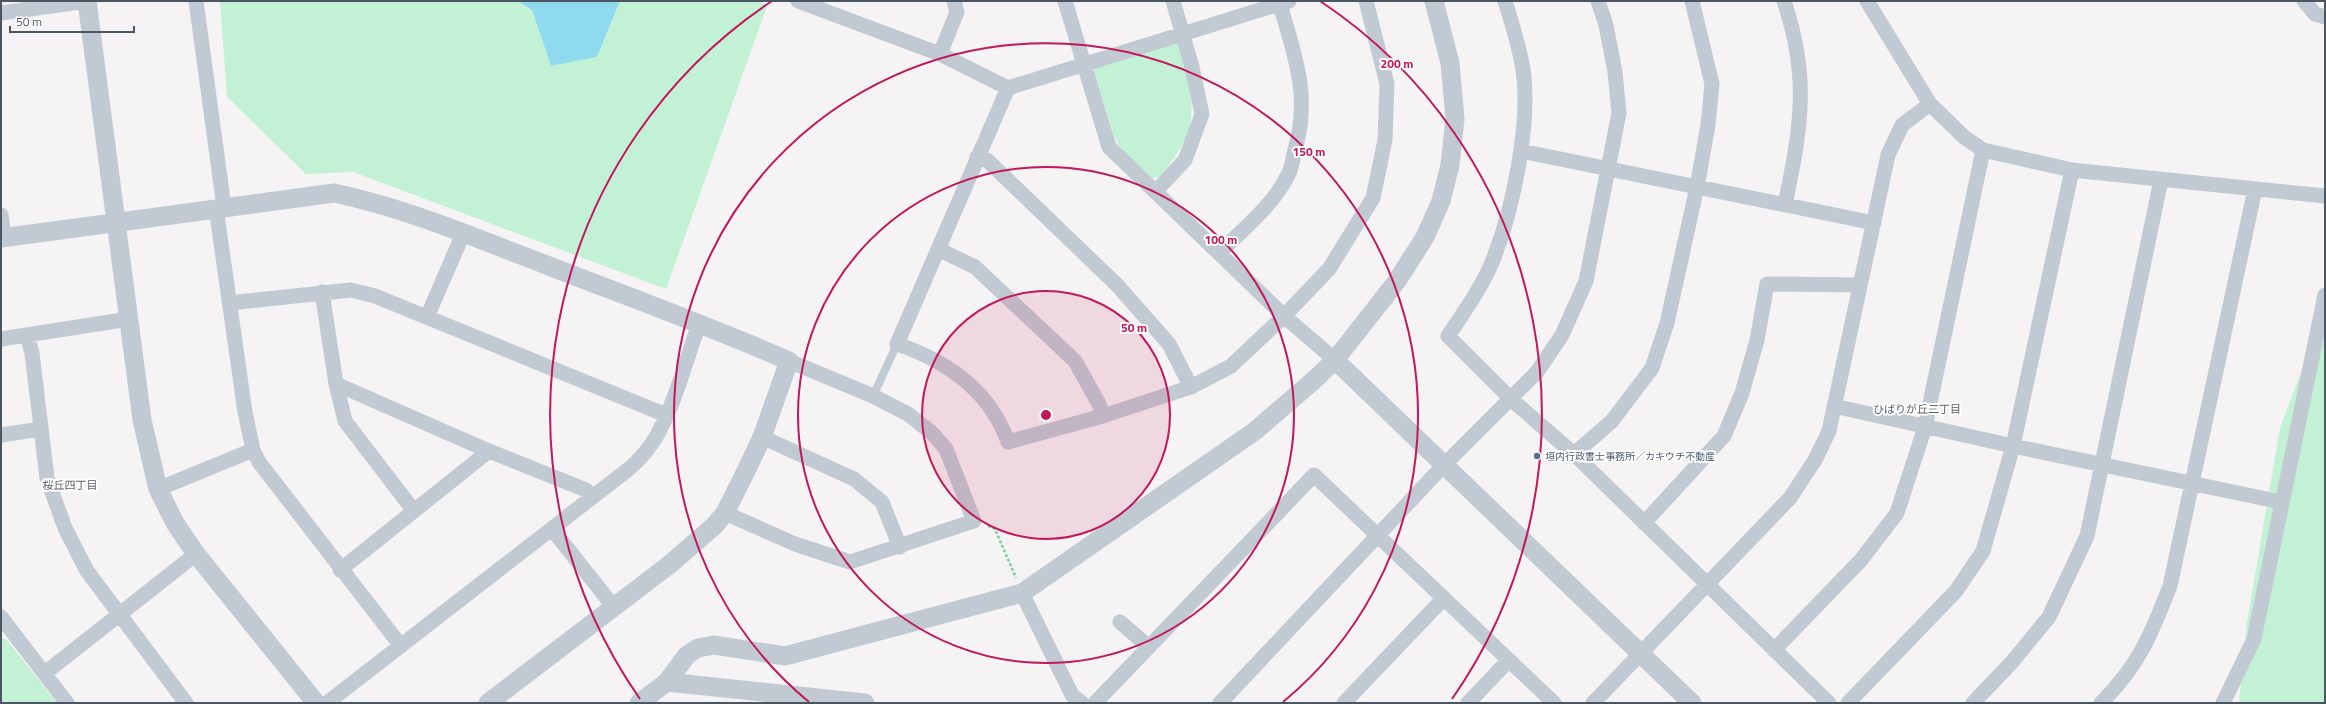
<svg xmlns="http://www.w3.org/2000/svg" width="2326" height="704" font-family="'Titillium Web','Noto Sans JP',sans-serif">
<rect width="100%" height="100%" fill="#f5f3f3"/>
<!-- green -->
<path fill="#c3f1d5" d="M220,1H517L532,10L551,66L597,57L620,1H761L767,6L666,289L353,172L306,174L227,97Z
M1176,42L1181,46C1194,108 1203,126 1159,177L1151,178L1120,147L1114,136L1093,67Z
M2325,308V703H2239L2247,622L2280,428Z
M1,638L6,639L57,703H1Z"/>
<!-- water -->
<path fill="#90daee" d="M517,1H620L597,57L551,66L532,10Z"/>
<g fill="none" stroke-linecap="round" stroke-linejoin="round">
<!-- path -->
<path stroke="#7ad0a6" stroke-width="2.5" stroke-dasharray="3 2" stroke-linecap="butt" d="M988,526L995,529L1016,578"/>
<!-- service -->
<path stroke="#c1cad2" stroke-width="8" d="M873,396L897,344"/>
<!-- minor -->
<path stroke="#c1cad2" stroke-width="15" d="M196,1L224,207
M798,1L940,54L1008,88L1289,1
M1065,1L1109,147L1284,316L1335,360
M1505,1C1512,23 1519,46 1523,69C1531,123 1513,209 1493,260C1482,287 1464,312 1448,336L1512,400L1574,454L1829,703
M1784,1C1810,78 1801,127 1785,205
M1867,1L1930,104L1964,137L1983,150L2072,170L2325,196
M2304,1L2315,14L2325,17
M1,13L87,1
M940,54L957,12L954,1
M1008,88L897,344C947,361 990,391 1008,442L1103,416L1191,387L1231,366L1284,316L1329,269L1373,198L1385,140L1387,84L1366,1
M1521,151L1874,223
M977,157L987,160L1117,285L1169,344L1191,387
M1156,191L1185,160L1202,114L1192,67L1173,1
M216,208L245,412L253,450L259,462L401,646
M1,215L4,237
M938,249L975,267L1075,361L1099,404L1103,416
M1219,253C1243,229 1274,205 1289,173C1292,166 1293,157 1295,150C1311,94 1294,54 1279,1
M322,292L336,384L489,451L586,490L591,498
M229,303L351,290L375,296L666,415
M427,317L463,234
M27,335L32,353L47,478L65,528L87,571L186,703
M1,339L129,319
M336,384L345,421L414,511
M1834,406L2013,446L2281,502
M1,435L41,429
M762,437L854,479L882,502L900,547
M1574,454L1612,421L1652,368L1667,323L1697,187L1708,125L1712,84L1692,1
M158,489L253,450
M725,513L795,544L850,562L974,521L946,449L932,433L908,414L873,396L789,361
M1644,523L1724,436L1742,393L1757,340L1767,284L1860,285
M552,529L613,606
M340,570L489,451
M1022,593L1072,695L1082,703
M1,617L67,703
M1120,622L1149,647
M1774,650L1861,560L1897,513L1925,427L1983,150
M45,673L196,554
M327,703L630,468C640,459 649,449 656,437C675,404 686,360 699,324
M1095,703L1314,475L1554,703
M1220,703L1444,465L1537,372L1562,335L1586,281L1619,113L1615,72L1606,25L1598,1
M1344,703L1444,598
M1468,703L1508,661
M1593,703L1790,498L1815,460L1829,431L1888,155L1902,125L1930,104
M1848,703L1956,591L1983,551L2013,446L2072,170
M1973,703L2012,662L2049,617L2087,536L2161,180
M2101,703C2139,665 2151,635 2170,586L2255,189
M2223,703L2254,639L2325,295"/>
<!-- tertiary -->
<path stroke="#c1cad2" stroke-width="19" d="M87,1L142,420L158,489L175,523L196,554L316,703
M1,238L334,193C406,208 475,238 544,264C626,296 709,326 789,361L762,437L747,469L725,513L714,526L669,565L488,703
M1335,360L1692,703
M667,682L865,703
M639,703L667,682L687,655L698,648L714,645L785,656L1022,593L1255,431L1313,381L1335,360L1397,281L1425,237L1441,201L1450,165L1455,119L1450,63L1434,1"/>
</g>
<!-- distance rings -->
<circle cx="1046" cy="415" r="124" fill="#c2185b" fill-opacity=".12"/>
<g fill="none" stroke="#c2185b" stroke-width="2">
<circle cx="1046" cy="415" r="124"/>
<circle cx="1046" cy="415" r="248"/>
<path d="M809 702A372 372 0 1 1 1283 702"/>
<path d="M640 699A496 496 0 0 1 772 1M1320 1A496 496 0 0 1 1452 699"/>
</g>
<!-- markers -->
<circle fill="#5c6f8a" stroke="#fff" stroke-width="1.5" cx="1537" cy="456" r="4"/>
<g text-anchor="middle" stroke-width="4" stroke-linejoin="round" paint-order="stroke">
<!-- service labels -->
<g font-size="10" fill="#4e5e75" stroke="#fff" text-anchor="start">
<text x="1545" y="460">垣内行政書士事務所／カキウチ不動産</text>
</g>
<!-- neighbourhood labels -->
<g font-size="11" fill="#5f6368" stroke="#fff">
<text x="1917" y="413">ひばりが丘二丁目</text>
<text x="70" y="489">桜丘四丁目</text>
</g>
</g>
<circle cx="1046" cy="415" r="6" fill="#c2185b" stroke="#fff" stroke-width="2"/>
<g font-size="12" text-anchor="middle" font-weight="bold" fill="#c2185b" stroke="#fff" stroke-width="4" stroke-linejoin="round" paint-order="stroke">
<text x="1397" y="68">200 m</text>
<text x="1309" y="156">150 m</text>
<text x="1221" y="244">100 m</text>
<text x="1134" y="332">50 m</text>
</g>
<!-- border -->
<rect width="2326" height="704" fill="none" stroke="#4a5661" stroke-width="4"/>
<!-- scale -->
<path d="M10 26v6h124v-6" fill="none" stroke="#4a5661" stroke-width="2"/>
<text x="16" y="26" font-size="12" fill="#4a5661" stroke="#ffffff" stroke-width="3" paint-order="stroke">50 m</text>
</svg>
